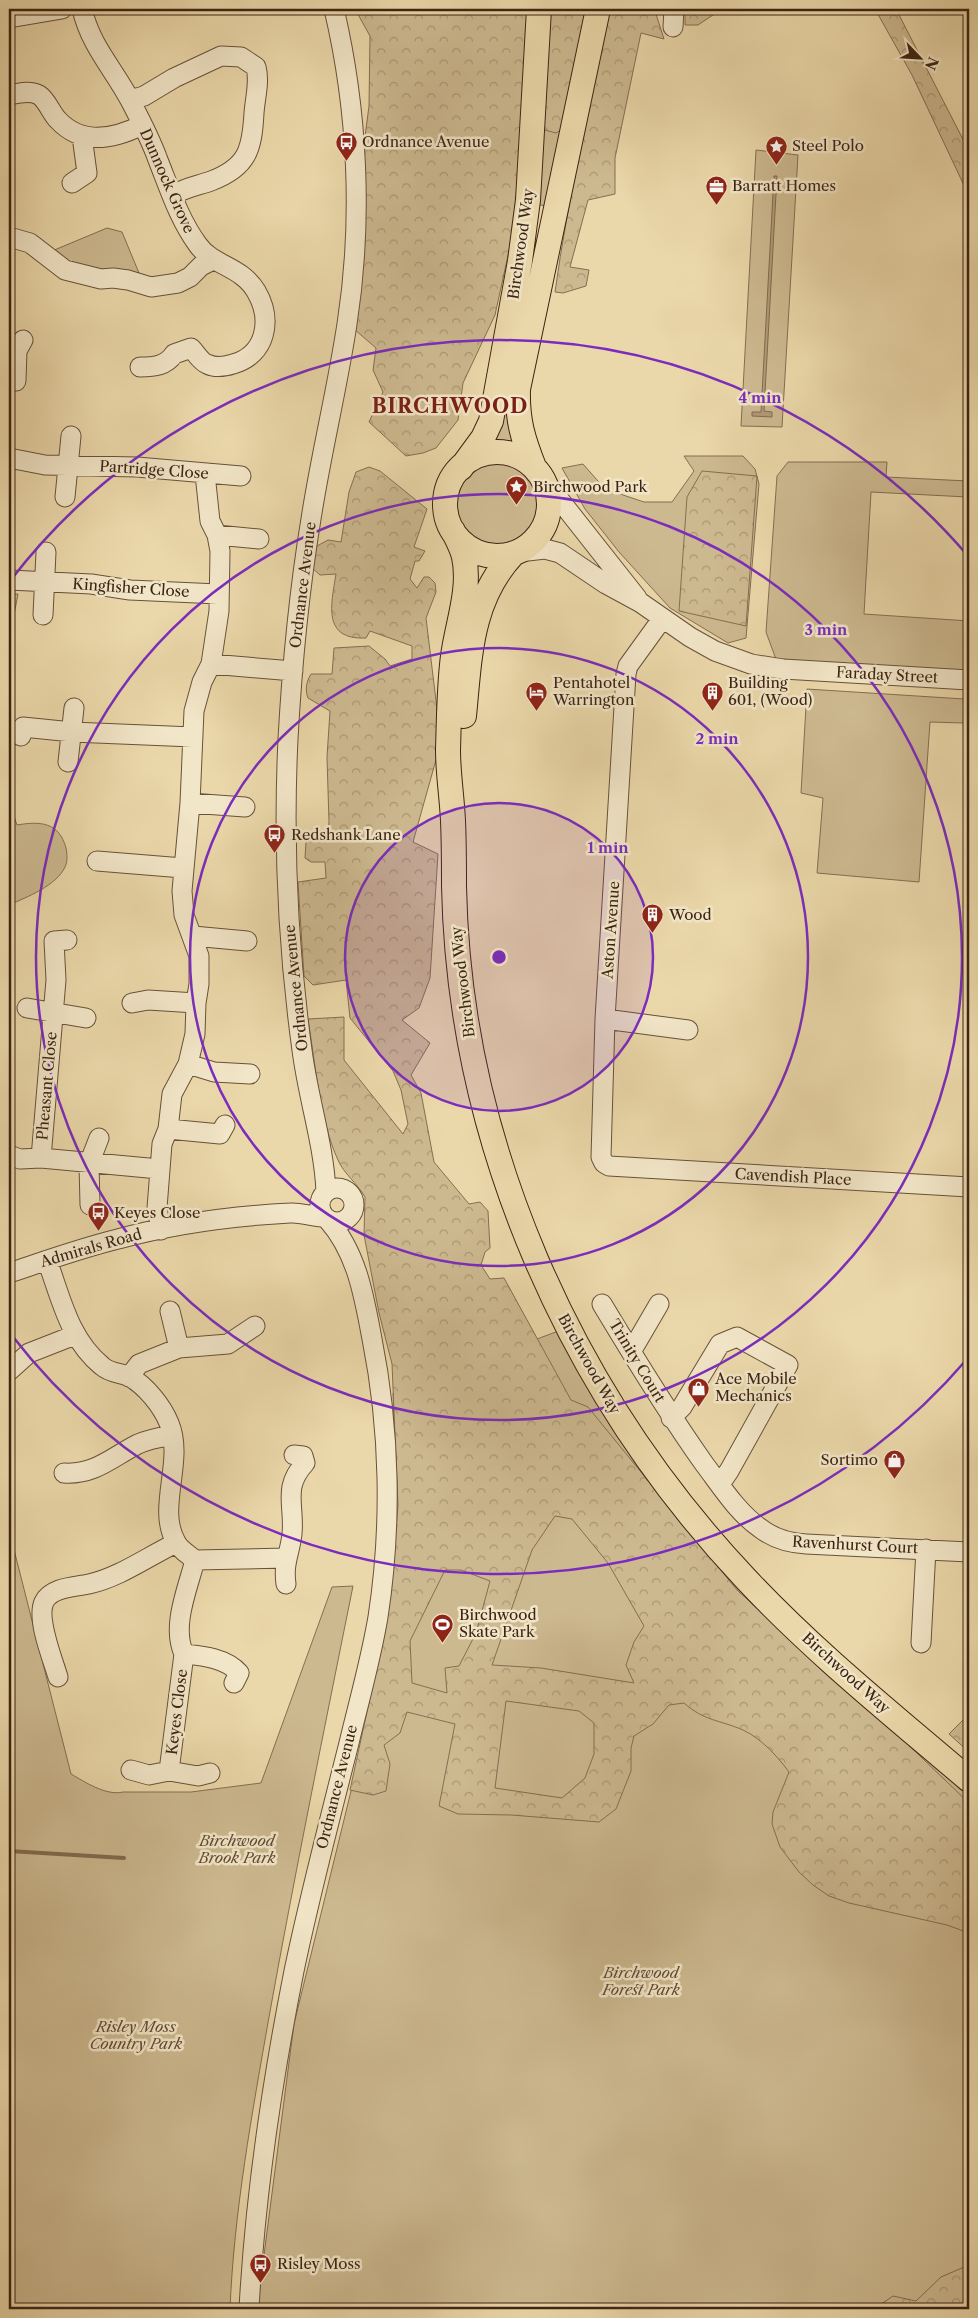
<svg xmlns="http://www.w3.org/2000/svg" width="978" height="2318" font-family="'Libre Caslon Text',serif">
<defs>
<pattern id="forest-crowns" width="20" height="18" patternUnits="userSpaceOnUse" patternTransform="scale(1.25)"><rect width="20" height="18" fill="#cdb990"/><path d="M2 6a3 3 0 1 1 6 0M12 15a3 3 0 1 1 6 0" fill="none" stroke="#a89674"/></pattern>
</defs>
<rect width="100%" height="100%" fill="#ebd8aa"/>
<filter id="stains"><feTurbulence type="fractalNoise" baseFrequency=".004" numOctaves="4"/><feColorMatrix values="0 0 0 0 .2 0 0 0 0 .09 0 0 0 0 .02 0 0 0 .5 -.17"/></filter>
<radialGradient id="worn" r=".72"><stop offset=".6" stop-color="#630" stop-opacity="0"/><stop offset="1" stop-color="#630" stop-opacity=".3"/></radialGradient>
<!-- green -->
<path fill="#cdb990" stroke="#846e52" d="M541,121L561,130L550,207L536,204Z
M756,150L798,155L782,427L741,426Z
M107,228L122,232L139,273L100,275L66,264L52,251Z
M523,289L516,444L492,441Z
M684,456H743L755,469L759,484L746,638L728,643L670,608L619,552L585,509L562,468L583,464L605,489L644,502H672L694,471Z
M788,462H887L886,477L968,481L967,497L871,492L864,614L969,621V671L777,662L766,632L777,476Z
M457 504a41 41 0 1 1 82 0a41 41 0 1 1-82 0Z
M9,594H18L9,641Z
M807,689L964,699V723L930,722L919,882L817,873L823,798L801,793Z
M9,802L17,825C40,821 59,822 66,848C67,853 68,861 65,867C56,886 27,897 9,905Z
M561,1330L678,1510L961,1780L969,1792V2298L959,2309H257L294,2024L377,1685L398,1559L393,1393Z
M9,1530L71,1774C85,1782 106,1796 123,1792H191L261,1783L332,1587L353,1586C324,1730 295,1873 269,2017C252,2114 234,2211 230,2309H9V1794L14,1774L9,1763Z"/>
<!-- forest -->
<path fill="url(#forest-crowns)" stroke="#846e52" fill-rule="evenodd" d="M355,9H530L519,205L495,315L463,383L458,420L436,448L423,453L406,456L369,422L383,392L373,370L376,348L354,329L363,152L369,106L370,36Z
M548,9H589L561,130L556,133L545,130L541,121Z
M607,9H656L655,11L664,39L641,33L615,158V194L588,200L570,267L589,270L586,286L563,293L555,292C568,197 591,104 607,9Z
M685,9H722L698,25H685Z
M875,9H896L969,151V196L912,75Z
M369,467L380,471L427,509L414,547L425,551L419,561H415L410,579L417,588L424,577H429L435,583L436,592L426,618L441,742L413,842L438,854L430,978L419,1008L402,1020L430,1043L411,1075L421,1093L434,1162L469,1204L480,1202L488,1211L490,1248L485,1252L481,1265L490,1279L504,1278L571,1400L588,1407L737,1590L896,1733L969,1803V1933L947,1925L849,1903L829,1896L813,1885L799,1872L780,1847L772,1824L773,1812L789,1772C777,1756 762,1739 743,1730C720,1720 704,1721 684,1703L669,1705L653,1724L634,1736L631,1748V1771L616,1809L599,1822L511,1815L458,1814L439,1806L455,1724L407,1712L400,1733L384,1745L390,1764L386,1791L373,1795L350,1790L383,1638L391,1591L398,1505L392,1364L379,1313L364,1235L365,1197C357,1183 344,1174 338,1160C320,1122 315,1061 308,1019L344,1017V1060L403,1134L408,1124L401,1090L393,1071L350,1018L346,980L313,985L304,976L298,882L326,878L325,862H311L305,858L306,842L310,838L327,839L329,822L327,757L330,711L308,698C305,690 306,682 311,674H332L334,648L369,646L385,659L390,666L412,659V646L370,631L366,638C322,640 331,605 336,574L320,575L311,567L317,546L328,540L341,542L349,492L356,472ZM555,1516L572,1519L608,1563L644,1626L634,1642L626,1665L634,1683L541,1668L492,1665L532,1550ZM445,1570H461L490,1581L476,1633L459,1666L445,1668L447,1693L412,1683L410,1641ZM506,1701L579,1711L594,1723V1754L585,1778L562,1798L495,1788Z
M702,471L757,476L746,626L679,611L687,497Z
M969,1714V1752L949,1734Z
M969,2265V2309H874L893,2296L916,2301L941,2277Z"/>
<!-- water -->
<path fill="#b09b77" stroke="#826b4f" d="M774,176H777L764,411L772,412V417L752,416V412H761Z"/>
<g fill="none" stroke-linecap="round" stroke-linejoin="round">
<!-- stream -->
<path stroke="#826b4f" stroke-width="4" d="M9,1851L124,1858"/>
<defs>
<path id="minor" d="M82,9C91,47 114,69 131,102C141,121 151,140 158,160C170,190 179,219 198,245C213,266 241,266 256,291C273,320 266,355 233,364C224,367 215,368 207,364C201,362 196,353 191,348L174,354C166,366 154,367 140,367
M9,18L62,9
M673,27L674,9
M9,95C19,93 30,90 39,95C47,100 51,113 58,120C82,146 114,139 142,125
M130,100L144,96L174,78L221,56L241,57L256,67C260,82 255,98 254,113C252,149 248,167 211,181C197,186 185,187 172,196
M72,183L87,173L82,136
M9,237L30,243L65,270L101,279L113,278L128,280L151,287L178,283L190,277L201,266L213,260
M16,381L17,351L23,340
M9,458L45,465L137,467L241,476
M540,475L637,598
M65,497L71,436
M217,535L259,539
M519,552L545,549L560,553L606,584L641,603L690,637L715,651L751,664L783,669L969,680
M9,580L91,584L130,590L218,594
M43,615L46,552
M662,619L628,666L626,674L605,1019L688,1030
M211,664L293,671
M21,736L23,727L72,732L193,737
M68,762L74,708
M190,803L245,807
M97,861L183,868
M193,936L247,941
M132,1003L148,1000L196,1003
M27,1008L86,1018
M605,1019L601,1157L604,1163L609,1166L969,1187
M188,1064L214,1072L250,1074
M168,1129L220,1134L225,1125
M9,1155L20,1159L41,1158L159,1169
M41,1158L56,980L54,941L67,940
M320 1205a17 17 0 1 1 34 0a17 17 0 1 1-34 0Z
M326,1192C324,1144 308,1098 302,1050C288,948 283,843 288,739C292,666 299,592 311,519C321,454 337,390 347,324C363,221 358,111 334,9
M90,1205L89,1164L99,1138
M161,1230L157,1208L162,1144L168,1129L172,1094L188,1064L195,1034L196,1003L199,984V956L184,915L182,891L190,803L194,711L202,682L211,664L219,611L220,551L217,535L210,521L205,474
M47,1260C61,1298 69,1339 102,1366C111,1374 120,1372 130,1377C146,1386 162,1406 169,1423C185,1461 156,1508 176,1542C179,1549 189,1555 195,1560C188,1588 171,1626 184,1654L169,1771
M9,1273C45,1261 81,1248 118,1239C173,1224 233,1216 290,1213C300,1212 313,1217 324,1217
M602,1304C635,1359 668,1413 705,1465C721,1486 738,1513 760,1528C774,1539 789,1543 806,1544L969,1552
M170,1311L179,1348
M631,1352L659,1304
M9,1371L29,1353L75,1335
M129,1377L139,1364L179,1348L228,1344L255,1326
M671,1418L682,1407L720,1344L737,1337L788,1365L729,1471L720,1484
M64,1473C95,1475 112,1457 138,1444C149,1439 161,1437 172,1435
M195,1560L286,1558
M286,1584C283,1563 290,1553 292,1534C295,1505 282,1488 305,1463L303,1456L294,1455
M921,1643L926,1549
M184,1654C203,1656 226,1658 239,1673L234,1683
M58,1677C53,1660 36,1619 44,1602C51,1587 75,1587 89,1584C120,1577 147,1557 176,1543
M131,1770L149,1775L169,1771L198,1776L210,1773
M249,2309C255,2196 272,2082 294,1971C310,1894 330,1819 349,1743C359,1701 371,1659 378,1617C392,1526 390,1429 372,1339C364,1296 357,1253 328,1220"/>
<path id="major" d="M445 504a52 52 0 1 1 104 0a52 52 0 1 1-104 0Z
M534,467C523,439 517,420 518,389L598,9
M461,468L483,438L491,421L520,261L528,200L539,9
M453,531C457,539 462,548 464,557C471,589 457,625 453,656C449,687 449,719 448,750C448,774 452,797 453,821C454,843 454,864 454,886C459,1143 570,1392 745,1578C814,1652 893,1715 969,1780
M464,716C470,656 470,600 514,553"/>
</defs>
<!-- minor casing -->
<use href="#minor" stroke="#68513a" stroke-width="21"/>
<!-- major casing -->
<use href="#major" stroke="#3c2414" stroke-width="26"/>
<!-- minor -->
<use href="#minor" stroke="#f2e6c8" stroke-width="19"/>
<!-- major -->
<use href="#major" stroke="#ebd8aa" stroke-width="24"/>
</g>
<!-- distance rings -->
<circle cx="499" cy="957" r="154" fill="#7b2cbf" fill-opacity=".12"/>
<g fill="none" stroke="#7b2cbf" stroke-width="2.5">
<circle cx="499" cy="957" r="154"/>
<circle cx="499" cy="957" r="309"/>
<circle cx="499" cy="957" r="463"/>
<path d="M968 1358A617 617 0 0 1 10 1333M10 581A617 617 0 0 1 968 556"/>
</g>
<!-- icons -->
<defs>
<symbol id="bus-pin" viewBox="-11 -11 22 30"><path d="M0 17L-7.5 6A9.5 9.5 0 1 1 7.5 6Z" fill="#8f2418" stroke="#f2e6c8"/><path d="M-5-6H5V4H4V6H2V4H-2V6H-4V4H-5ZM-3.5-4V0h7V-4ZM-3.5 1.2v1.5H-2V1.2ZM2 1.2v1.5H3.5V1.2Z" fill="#fff"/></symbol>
<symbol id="sight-pin" viewBox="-11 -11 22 30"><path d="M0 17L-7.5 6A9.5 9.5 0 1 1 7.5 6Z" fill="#8f2418" stroke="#f2e6c8"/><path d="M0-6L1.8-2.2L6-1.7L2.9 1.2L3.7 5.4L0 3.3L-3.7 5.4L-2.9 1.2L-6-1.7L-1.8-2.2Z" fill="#fff"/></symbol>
<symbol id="office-pin" viewBox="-11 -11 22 30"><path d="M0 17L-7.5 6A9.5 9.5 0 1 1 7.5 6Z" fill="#8f2418" stroke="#f2e6c8"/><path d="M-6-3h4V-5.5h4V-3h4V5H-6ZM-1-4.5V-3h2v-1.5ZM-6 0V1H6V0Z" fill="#fff"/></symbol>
<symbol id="hotel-pin" viewBox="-11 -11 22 30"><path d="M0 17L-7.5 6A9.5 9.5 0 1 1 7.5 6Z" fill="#8f2418" stroke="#f2e6c8"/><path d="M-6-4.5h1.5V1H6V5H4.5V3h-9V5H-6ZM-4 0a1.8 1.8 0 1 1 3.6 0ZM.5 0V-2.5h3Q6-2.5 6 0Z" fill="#fff"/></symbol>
<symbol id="building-pin" viewBox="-11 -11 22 30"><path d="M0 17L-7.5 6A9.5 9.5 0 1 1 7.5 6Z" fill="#8f2418" stroke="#f2e6c8"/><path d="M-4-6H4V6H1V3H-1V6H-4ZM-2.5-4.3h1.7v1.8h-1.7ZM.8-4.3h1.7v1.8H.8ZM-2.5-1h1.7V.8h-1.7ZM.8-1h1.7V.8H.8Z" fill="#fff"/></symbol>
<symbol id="shop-pin" viewBox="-11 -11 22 30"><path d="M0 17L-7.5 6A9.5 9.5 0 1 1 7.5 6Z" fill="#8f2418" stroke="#f2e6c8"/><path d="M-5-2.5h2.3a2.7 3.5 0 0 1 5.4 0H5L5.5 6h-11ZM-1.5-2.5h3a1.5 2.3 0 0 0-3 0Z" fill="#fff"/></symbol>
<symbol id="stadium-pin" viewBox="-11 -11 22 30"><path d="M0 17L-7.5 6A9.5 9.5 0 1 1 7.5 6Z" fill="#8f2418" stroke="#f2e6c8"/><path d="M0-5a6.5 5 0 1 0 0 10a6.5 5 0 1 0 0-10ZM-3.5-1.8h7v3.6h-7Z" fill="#fff"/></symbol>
</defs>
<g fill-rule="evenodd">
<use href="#bus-pin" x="334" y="130" width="25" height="34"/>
<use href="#sight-pin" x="764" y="134" width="25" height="34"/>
<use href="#office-pin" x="704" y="174" width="25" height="34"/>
<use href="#sight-pin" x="504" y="474" width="25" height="34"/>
<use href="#hotel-pin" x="524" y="680" width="25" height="34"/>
<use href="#building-pin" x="700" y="680" width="25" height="34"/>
<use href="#bus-pin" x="262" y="822" width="25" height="34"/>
<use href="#building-pin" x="640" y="902" width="25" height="34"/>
<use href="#bus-pin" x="86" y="1200" width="25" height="34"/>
<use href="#shop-pin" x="686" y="1376" width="25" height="34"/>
<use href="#shop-pin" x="882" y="1448" width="25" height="34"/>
<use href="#stadium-pin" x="430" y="1612" width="25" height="34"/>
<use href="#bus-pin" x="248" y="2252" width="25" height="34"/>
</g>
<g text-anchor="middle" stroke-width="5" stroke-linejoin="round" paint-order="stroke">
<!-- poi labels -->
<g font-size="15" fill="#3c2414" stroke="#f2e6c8" text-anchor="start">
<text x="362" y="147">Ordnance Avenue</text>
<text x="792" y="151">Steel Polo</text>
<text x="732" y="191">Barratt Homes</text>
<text x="533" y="492">Birchwood Park</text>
<text x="553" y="688">Pentahotel<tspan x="553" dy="17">Warrington</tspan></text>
<text x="728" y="688">Building<tspan x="728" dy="17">601, (Wood)</tspan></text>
<text x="291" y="840">Redshank Lane</text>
<text x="669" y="920">Wood</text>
<text x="114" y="1218">Keyes Close</text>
<text x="715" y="1384">Ace Mobile<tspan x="715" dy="17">Mechanics</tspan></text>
<text x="878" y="1465" text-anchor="end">Sortimo</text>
<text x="459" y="1620">Birchwood<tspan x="459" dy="17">Skate Park</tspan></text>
<text x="277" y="2269">Risley Moss</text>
</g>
<!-- street labels -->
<g font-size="15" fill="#3c2414" stroke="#f2e6c8">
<text transform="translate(167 181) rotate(66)" y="5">Dunnock Grove</text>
<text transform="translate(521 244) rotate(-82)" y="5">Birchwood Way</text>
<text transform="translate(154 470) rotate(4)" y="5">Partridge Close</text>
<text transform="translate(303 585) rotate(-83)" y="5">Ordnance Avenue</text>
<text transform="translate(131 588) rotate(4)" y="5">Kingfisher Close</text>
<text transform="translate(887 675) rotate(3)" y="5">Faraday Street</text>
<text transform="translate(611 930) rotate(-86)" y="5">Aston Avenue</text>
<text transform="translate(463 982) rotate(-97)" y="5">Birchwood Way</text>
<text transform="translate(296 988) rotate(-96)" y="5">Ordnance Avenue</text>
<text transform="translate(47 1086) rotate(-85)" y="5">Pheasant Close</text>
<text transform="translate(793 1177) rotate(3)" y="5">Cavendish Place</text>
<text transform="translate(91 1248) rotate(-16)" y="5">Admirals Road</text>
<text transform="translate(637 1361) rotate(59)" y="5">Trinity Court</text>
<text transform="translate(589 1364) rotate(61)" y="5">Birchwood Way</text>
<text transform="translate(855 1545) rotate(3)" y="5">Ravenhurst Court</text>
<text transform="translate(846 1673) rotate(42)" y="5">Birchwood Way</text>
<text transform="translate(177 1712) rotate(-83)" y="5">Keyes Close</text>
<text transform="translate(337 1787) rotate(-76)" y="5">Ordnance Avenue</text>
</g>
<!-- park labels -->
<g font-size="15" font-style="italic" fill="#604933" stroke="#f2e6c8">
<text x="237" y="1846">Birchwood<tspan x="237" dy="17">Brook Park</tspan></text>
<text x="641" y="1978">Birchwood<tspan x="641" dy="17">Forest Park</tspan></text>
<text x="136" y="2032">Risley Moss<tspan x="136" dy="17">Country Park</tspan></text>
</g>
<!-- district labels -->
<g font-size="20" font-weight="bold" letter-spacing="1" fill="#7a1f14" stroke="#f2e6c8">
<text x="450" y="413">BIRCHWOOD</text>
</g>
</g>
<circle cx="499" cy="957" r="8" fill="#7b2cbf" stroke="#f2e6c8" stroke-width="2.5"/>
<g font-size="15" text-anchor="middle" font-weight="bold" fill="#7b2cbf" stroke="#f2e6c8" stroke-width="5" stroke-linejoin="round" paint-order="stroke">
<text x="760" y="403">4 min</text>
<text x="826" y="635">3 min</text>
<text x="717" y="744">2 min</text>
<text x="608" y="853">1 min</text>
</g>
<!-- margin -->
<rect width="978" height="2318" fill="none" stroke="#ebd8aa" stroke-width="30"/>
<rect x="10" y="10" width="958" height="2298" fill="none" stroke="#3c2414" stroke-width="2.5"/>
<rect x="15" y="15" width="948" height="2288" fill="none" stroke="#3c2414"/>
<!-- north arrow -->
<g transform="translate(920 58) rotate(115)" stroke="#f2e6c8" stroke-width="4" paint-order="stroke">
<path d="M0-4L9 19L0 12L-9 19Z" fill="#3c2414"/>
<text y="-8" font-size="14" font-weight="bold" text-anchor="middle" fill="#3c2414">N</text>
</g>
<rect width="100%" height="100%" filter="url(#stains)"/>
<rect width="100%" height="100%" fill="url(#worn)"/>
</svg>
